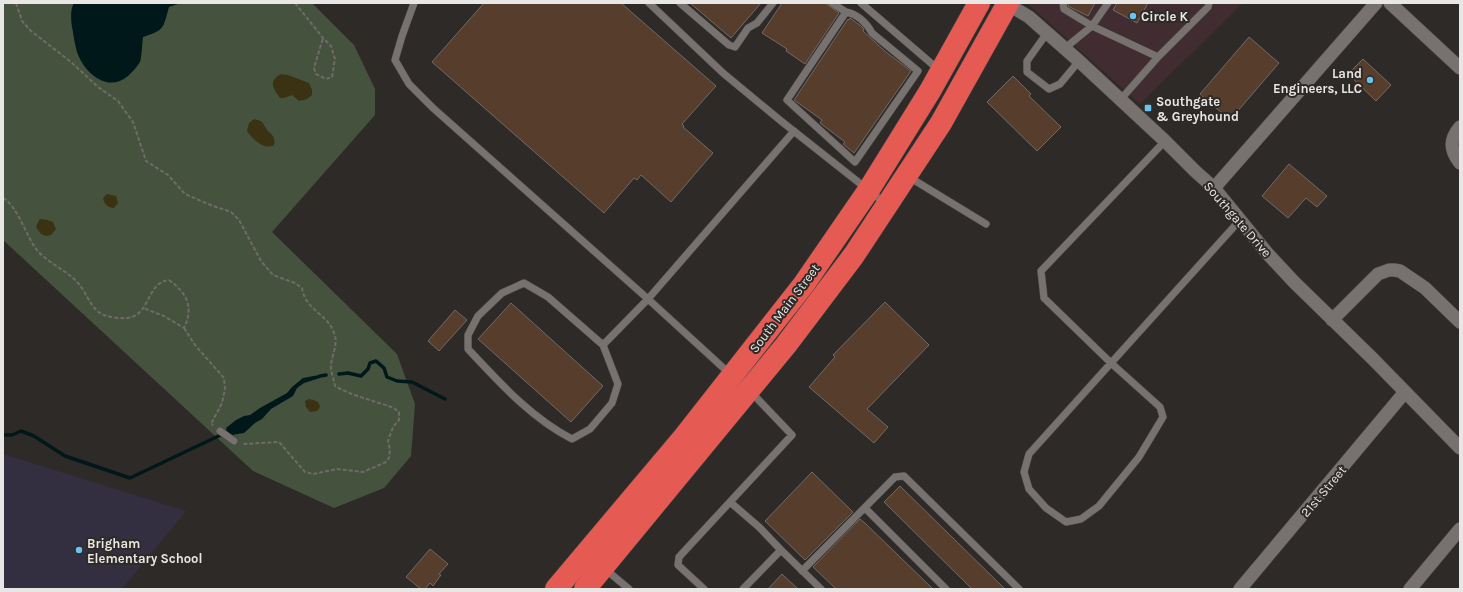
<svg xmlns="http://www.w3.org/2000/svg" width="1463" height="592" font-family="Karla,sans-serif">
<rect width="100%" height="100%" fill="#2e2a27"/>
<!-- commercial -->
<path fill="#402c31" d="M1027,3H1243L1140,104Z"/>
<!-- education -->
<path fill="#342f40" d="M3,454L186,511L122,589H3Z"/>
<!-- green -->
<path fill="#45533e" d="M3,3H312L354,45L375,89V115L272,232L397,354L415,404L411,456L384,488L334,508L253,471L3,240Z"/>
<!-- sand -->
<path fill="#3a3212" d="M281,74L288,75L309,83L312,90V95C308,99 305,100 299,101L292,95L284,98H280C273,89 268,81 281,74Z
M254,119L261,121C264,124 265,127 267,130C272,135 276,137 274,145C265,151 252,139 247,131L249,123Z
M107,194L116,196L118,203L114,208C108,208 104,204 103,198Z
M40,219L47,220L53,222L56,229L51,235L46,236L41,234L36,227L38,222Z
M309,399C315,400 319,401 320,407L317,411L310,412L306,407L305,401Z"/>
<!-- water -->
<path fill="#001819" d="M74,3H181L169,7C163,28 165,30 143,37C142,45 142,55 140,62C137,67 132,72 128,76C109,92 88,76 79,57C75,48 74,37 72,27C71,20 70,9 74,3Z
M319,375L320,378L304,383L297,388L293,396L271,409L262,419L255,423L244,433L232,435L227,432L226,428L236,420L244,416L250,415L260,408L287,393L292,387L303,378Z"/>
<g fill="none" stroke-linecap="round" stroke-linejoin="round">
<!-- stream -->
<path stroke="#001819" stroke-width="3.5" d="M339,374L348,373L361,376L368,369L370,363L376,361L384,368L387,377L397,381L412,382L445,399
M320,376L326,375
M3,435H12L21,431L34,436L65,456L130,478L227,432"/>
</g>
<!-- building -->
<path fill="#573d2b" stroke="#706b68" d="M484,3H621L716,86L682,124L684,126L683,127L713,153L671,202L641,175L637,180L634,178L604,213L432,62Z
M690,3H761L731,38Z
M782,3H825L839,13L805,64L786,51L787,49L762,33Z
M1068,3H1095L1088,16L1068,6Z
M1117,3H1148L1137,23L1113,10Z
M850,18L861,26L864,29L863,31L886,52L911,71L854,153L843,144L845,142L820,123L822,120L794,100L848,19L849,20Z
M1249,37L1279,63L1230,120L1200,94Z
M1363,59L1391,85L1376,101L1348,74Z
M1013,76L1031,94L1029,96L1061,127L1037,151L987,102Z
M1289,164L1327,196L1317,207L1306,198L1288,218L1262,196Z
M885,302L929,345L867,409L888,427L874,443L809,387L835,357L833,355Z
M511,303L603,386L571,422L478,339Z
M455,310L467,320L439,351L428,341Z
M812,472L853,512L805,560L765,521Z
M900,486L1005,589H972L884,502Z
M860,519L866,524L933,589H836L813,567Z
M430,549L448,564L439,574L441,575L433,586L430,583L425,589H421L406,577Z
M782,574L798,589H768Z"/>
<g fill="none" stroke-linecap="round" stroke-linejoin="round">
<defs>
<path id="lane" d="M414,3L402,36L395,60L409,84L433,108L648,299L603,345L548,297L524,283L502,293L478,316L468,335V349C499,382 531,418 572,439L590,429L612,403L618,384L603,345
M649,3L723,73L781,121L886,204
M680,3L729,45L735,47L748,28L757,23L773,3
M832,3L846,12L787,100L855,162L918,71L872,33C867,23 857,14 846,12
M861,3L939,70
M1063,3L1064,9L1092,26L1158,57
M1047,33L1027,61V72L1049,89L1060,84L1079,61
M1065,48L1092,26L1108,3
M1121,99L1158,57L1208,7L1209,3
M1165,141L1041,271L1044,298L1111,363L1160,407L1163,417L1139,457L1099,506L1081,519L1066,522L1046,508L1029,489L1024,472L1029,454L1240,220
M909,177L986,224
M730,374L648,299L794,131
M220,431L234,441
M730,502L759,527L781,550L743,589
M865,508L946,589
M781,550L821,589
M605,569L629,589
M802,571L895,477L904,476L1019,589
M704,589L678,565L679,557L792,435L750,391"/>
<path id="street" d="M1006,3L1029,17L1079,61L1165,141L1195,171L1214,188L1267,253L1294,282L1373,359L1460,448
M1390,3L1460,68
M1460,127C1449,140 1450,150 1460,163
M1214,188L1376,3
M1332,320L1378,274L1389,270H1394L1400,271L1425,288L1460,322
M1240,589L1405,392
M1410,589L1460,529"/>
<path id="highway" d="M556,589L684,437L804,284L868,191L930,91L979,3
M585,589L786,345L854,255L941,123L1008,3"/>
</defs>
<!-- lane casing -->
<use href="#lane" stroke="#494643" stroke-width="8"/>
<!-- street casing -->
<use href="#street" stroke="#494643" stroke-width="14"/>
<!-- highway casing -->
<use href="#highway" stroke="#494643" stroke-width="23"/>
<!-- path -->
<path stroke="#6e6b68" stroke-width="2" stroke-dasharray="4 2" stroke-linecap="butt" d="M16,3L22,21L31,31L71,62L98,87L118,101L133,122L146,161L168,175L185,194L213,206L231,212L239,220L261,261L273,275L295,283L302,288C305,310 328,314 334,333C339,345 331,355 331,367C331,373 334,380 335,386C347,393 363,398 376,402C385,405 392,406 399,412V420L393,427L388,441L390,450L389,458L386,462L363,472L337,469L313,474L305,472L279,442L243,444
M295,3L323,38L331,46L335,59L332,77L326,79L316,74L314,68L323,38
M3,198C17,206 25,232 34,246C44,262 66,269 78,283C86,292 90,306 100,313C105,317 125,320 132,317C151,310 147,283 169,280C187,293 194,307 184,328L164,316L143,308
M184,328L195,345L224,378L225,389L222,403L211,424L213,425"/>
<!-- lane -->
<use href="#lane" stroke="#77726f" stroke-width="7"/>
<!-- street -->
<use href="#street" stroke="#77726f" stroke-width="13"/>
<!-- highway -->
<use href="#highway" stroke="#e55b54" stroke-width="22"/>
</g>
<!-- markers -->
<g fill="#69c3f1" stroke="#2e2a27" stroke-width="1.5">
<circle cx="1133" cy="16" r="4"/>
<circle cx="1370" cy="80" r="4"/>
<rect x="1144" y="104" width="8" height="8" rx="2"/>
<circle cx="79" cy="550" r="4"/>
</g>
<g text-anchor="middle" stroke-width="4" stroke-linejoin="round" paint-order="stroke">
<!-- poi labels -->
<g font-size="13" font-weight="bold" fill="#e9e7e5" stroke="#2e2a27" text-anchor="start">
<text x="1141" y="21">Circle K</text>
<text x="1362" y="78" text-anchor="end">Land<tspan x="1362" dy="15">Engineers, LLC</tspan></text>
<text x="1156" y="106">Southgate<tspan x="1156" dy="15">&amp; Greyhound</tspan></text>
<text x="87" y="548">Brigham<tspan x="87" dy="15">Elementary School</tspan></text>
</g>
<!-- street labels -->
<g font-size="13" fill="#e9e7e5" stroke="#2e2a27">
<text transform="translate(1238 219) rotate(49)" y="5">Southgate Drive</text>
<text transform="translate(784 308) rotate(-53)" y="5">South Main Street</text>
<text transform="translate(1323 491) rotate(-50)" y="5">21st Street</text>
</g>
</g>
<!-- border -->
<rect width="1463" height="592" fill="none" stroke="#e9e7e5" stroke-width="8"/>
</svg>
